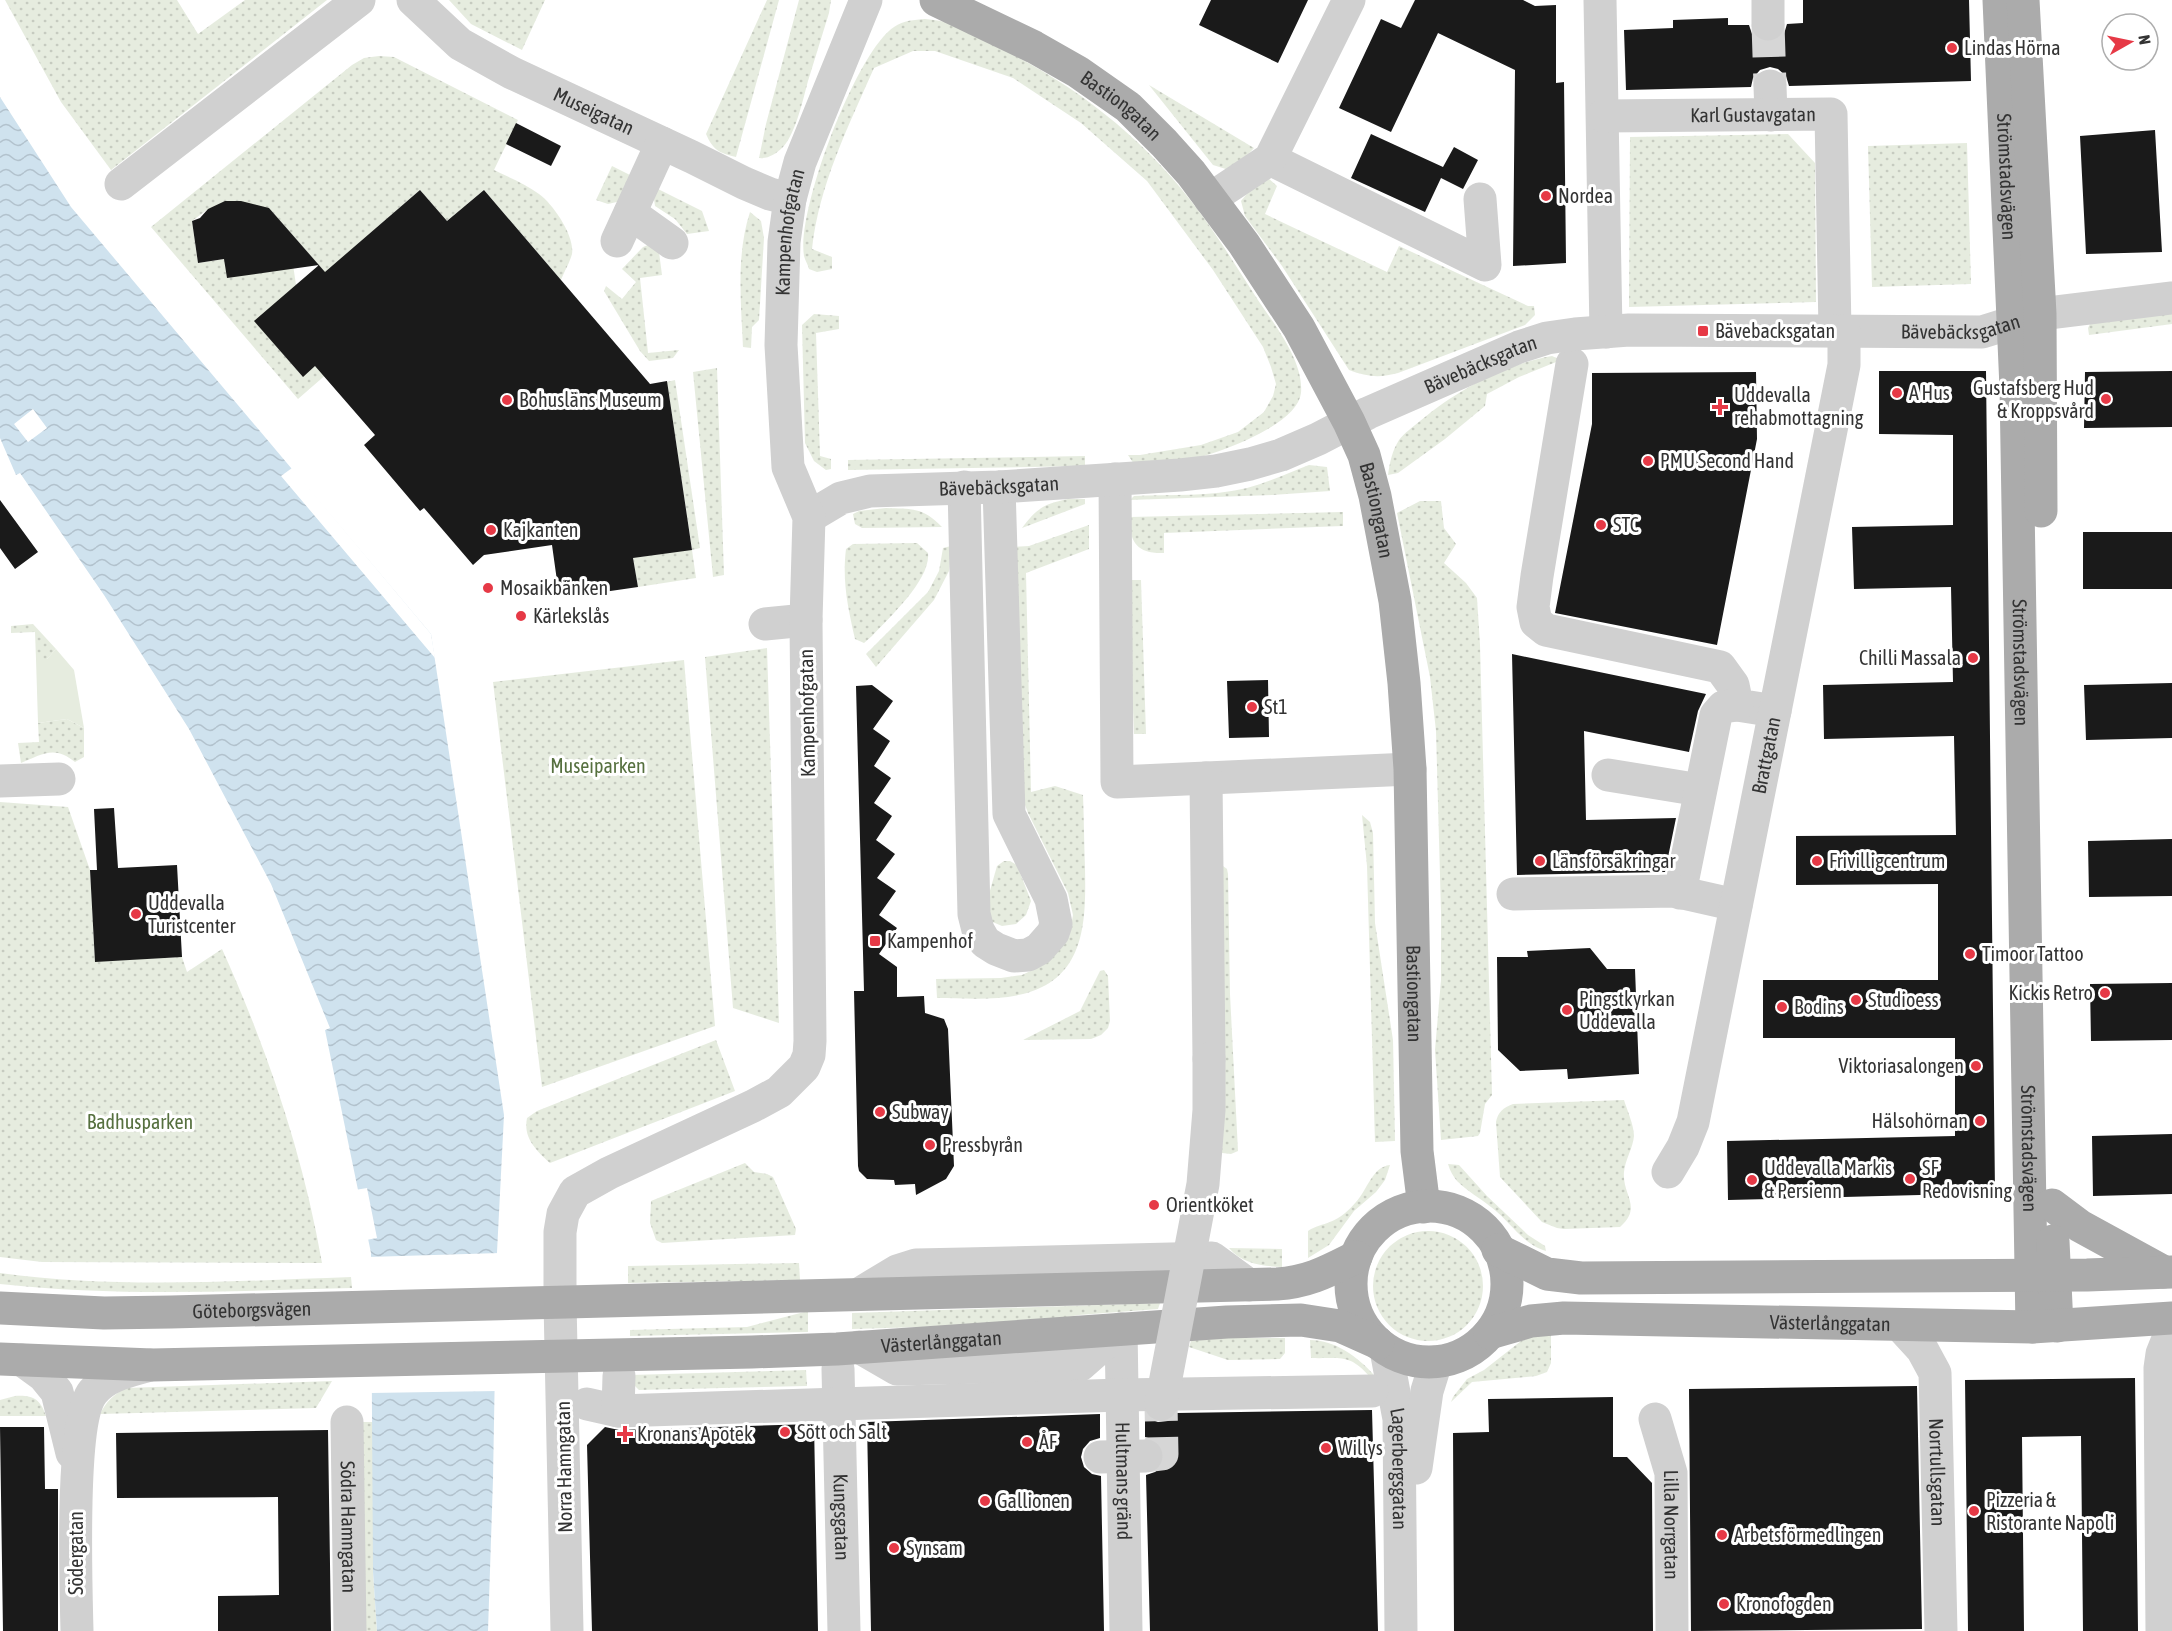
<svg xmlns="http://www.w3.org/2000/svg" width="2172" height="1631" font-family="'Asap Condensed',sans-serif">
<defs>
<pattern id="grass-dots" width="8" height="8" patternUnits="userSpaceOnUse" patternTransform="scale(1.5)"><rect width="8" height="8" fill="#e6ecdf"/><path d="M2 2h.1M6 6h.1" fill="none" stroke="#c6cbc0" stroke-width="1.8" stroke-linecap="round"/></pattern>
<pattern id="water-waves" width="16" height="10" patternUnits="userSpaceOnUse" patternTransform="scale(1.5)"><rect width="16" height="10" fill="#cfe2ee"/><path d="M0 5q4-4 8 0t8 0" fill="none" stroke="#b2c2cd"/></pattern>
</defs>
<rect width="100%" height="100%" fill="#fff"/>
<!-- grass -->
<path fill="url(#grass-dots)" d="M5,0H177L198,34L245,0H327L111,170L61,102Z
M449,0H545L522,50L471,24Z
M767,0H779L736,157C719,153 713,150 706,134Z
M799,0H831L829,13C822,36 815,58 808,81C803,99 796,133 783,147C776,154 768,159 759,158L766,124Z
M925,19C934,20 944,21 952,24C970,30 987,41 1004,50C1080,88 1148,142 1198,210C1219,238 1237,268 1256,297C1273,323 1304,360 1301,393C1297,428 1205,459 1175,463C1162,465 1148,463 1134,464L1128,455H1140L1201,445L1238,432L1264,412L1273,396L1276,384L1271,367L1263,347L1213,270L1147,181L1081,123L1013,78L935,51H913L874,68C848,127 819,185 812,249L832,257V269L817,272L809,269C808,265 805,260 804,256C796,211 856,52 894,27C904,20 914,20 925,19Z
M379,56L394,57L518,120L494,170C508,177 526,184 539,194C553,204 575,236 572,254C570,262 564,272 561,280L484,190L447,221L420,190L352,249L328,276L269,208L208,209L192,221L198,263L224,259L292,258L296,285L255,321L302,376L320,362L329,372L298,399L151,227L352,65L364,58Z
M1149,85L1254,148L1242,161L1229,170L1213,165Z
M1788,134L1815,163L1816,302L1629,307L1630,137Z
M1967,143L1971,284L1872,287L1868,146Z
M612,166L636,178L621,201L608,204L596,200Z
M1268,178L1277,186L1265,214L1387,272L1399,246L1528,306H1534L1535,315L1525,325L1398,373C1380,378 1367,377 1349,370L1282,266L1245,216L1241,201L1255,184Z
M656,188L702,211L709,231L687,234L675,219L655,206L654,199Z
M750,212L761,221L764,238L759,320L752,327L751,348L743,347C741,302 736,255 750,212Z
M648,245L659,252L662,275L640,278L648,353L679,350L673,358L649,361L640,351L604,291L606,286L622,299L636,282L622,269L643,247Z
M2172,310V324L2089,335L2088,328L2090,324Z
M814,314L839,316V329L816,333L820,456L831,459V469L826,470L814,461L805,443L802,325Z
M1552,356L1561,360L1519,377L1487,394L1485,406L1445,439L1398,473L1388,475C1390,462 1392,451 1399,440C1404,433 1413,427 1420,421C1457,390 1505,364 1552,356Z
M717,368L724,575L713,577L693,372Z
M675,380L700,548L692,550L696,578L638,587L633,558L692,549L667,382Z
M1085,456V466L848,470V460Z
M1309,465L1327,467L1330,491L1272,495L1130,500L1134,496C1171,494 1211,497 1247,488C1268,482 1289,473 1309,465Z
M1068,499H1085V504L1022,528C1037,508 1044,504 1068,499Z
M1420,501H1441L1444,528L1456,544L1444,563L1466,583L1477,598L1480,645L1492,1095L1485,1104L1480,1133L1478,1136L1441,1140L1435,1050L1441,980V912L1436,731L1430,677L1397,513Z
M886,508C912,509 923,507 942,527L862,528L855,524L853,514L859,511Z
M1343,512V526L1164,533V553C1137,554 1129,542 1130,517Z
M1089,525V549L1026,573L1031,792L1055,786L1083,795C1084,819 1084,844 1085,868C1086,921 1086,978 1023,994C996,1001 964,998 937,998L936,979L1001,978L1022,975L1041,966L1069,937L1073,915L1068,893L1028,813L1019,789L1014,547L1029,546Z
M917,543L928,553C931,579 890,617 872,636L864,643L855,639C848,608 842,581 846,549L853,544Z
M951,546L949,571L934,600L876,667L866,654L928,592L939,571L943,548Z
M1128,580H1141L1146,734H1134Z
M33,624L56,649L47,659H36L35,632L11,633V626Z
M767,648L779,1023L733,1008L705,657Z
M684,660L715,1026L542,1087L493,682Z
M67,719L84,728V757L75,762C55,745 42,754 21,763L18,743L39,742L38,723Z
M0,802L68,807L90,870L95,961L182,957L187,972L222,949C267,1049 303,1154 322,1263L42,1262L0,1257Z
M1362,815L1370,822L1373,833L1375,923L1393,1040L1395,1141L1375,1142L1367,866Z
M1004,861H1010L1017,865L1031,901L1026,915L1016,924L1002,926L988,920L985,908L997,866Z
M1223,866L1227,869L1228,874L1230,994L1238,1151L1231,1154L1222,1153Z
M1104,970L1108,976L1110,1021L1108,1028L1101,1035L1091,1039L1023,1040L1080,1011L1100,971Z
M716,1040L735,1091L550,1163C536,1150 523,1138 527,1118L537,1111Z
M1624,1100C1627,1110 1634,1125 1634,1136C1633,1148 1625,1160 1624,1172C1622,1195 1643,1207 1620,1227L1564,1229L1557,1228L1542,1222L1500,1177L1496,1122C1498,1112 1503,1108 1513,1104Z
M745,1163L754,1172L767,1174L773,1177L796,1229L795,1235L662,1243L656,1240L650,1223L651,1201Z
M1448,1164L1459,1165L1487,1196L1528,1235L1545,1246L1546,1251C1523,1245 1510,1221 1491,1207C1480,1198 1467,1191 1457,1181C1453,1176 1450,1171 1448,1164Z
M1390,1165L1385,1180L1376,1192L1354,1211L1329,1245L1308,1258V1231C1315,1226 1323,1225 1330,1222C1341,1218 1349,1210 1356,1202C1368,1189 1372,1167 1390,1165Z
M1373 1286a55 55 0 1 1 110 0a55 55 0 1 1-110 0Z
M1229,1248L1282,1249V1267C1263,1266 1242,1264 1229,1248Z
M799,1263L800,1280L628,1283V1266Z
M0,1273C115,1289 236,1281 351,1277L352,1288C235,1291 117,1297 0,1284Z
M1160,1303L1158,1309L1079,1315L1028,1324L852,1329V1313Z
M808,1311V1332L630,1336V1330L747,1327Z
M1551,1333V1363L1547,1372L1536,1376L1472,1382L1451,1402L1453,1397L1467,1379L1484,1370L1521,1341L1532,1336Z
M1192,1338H1285V1353L1280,1359L1228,1360L1189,1347Z
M1310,1340C1335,1340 1358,1357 1374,1375L1370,1377C1349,1353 1341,1359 1311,1358Z
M806,1370L807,1386L639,1390L630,1381V1375Z
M332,1381L316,1408L100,1414C106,1402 114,1394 126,1388Z
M15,1396C32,1395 40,1398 46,1416H0V1400Z
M347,1422H373V1572L377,1631H350Z"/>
<!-- garden -->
<path fill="#e6ecdf" d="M56,649L74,670L84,728L67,719L38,723L36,659H47Z"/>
<!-- water -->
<path fill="url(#water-waves)" d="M0,97L71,207L431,634L504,1115L497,1252L493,1479L488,1631H377L373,1572L371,1253L325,1030L267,887L186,733L99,598L0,456Z"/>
<!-- pier -->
<path fill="#fff" d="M33,409L47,428L28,442L14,424Z
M0,438L16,475L20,473L104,595L189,729L271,884L330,1028L323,1031L264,889L183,735L97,600L0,461Z
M292,468L431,634L435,658L281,476Z
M367,1188L377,1238L366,1240L355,1190Z
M500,1253L498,1391L370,1393L368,1257Z"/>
<!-- building -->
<path fill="#1a1a1a" d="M1211,0H1308L1278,63L1199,25Z
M1415,0H1523L1535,6L1556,5V83L1564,82L1566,263L1513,266L1515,70L1438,33L1391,132L1339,108L1381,19L1401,28Z
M1803,0H1969L1971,81L1789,86L1786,76L1778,69L1770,67L1760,70L1753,78L1751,87L1626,90L1624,30L1673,28V20L1728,18V25H1749L1752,34L1758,40L1769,43L1778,40L1784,34L1787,24L1803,23Z
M516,123L561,146L551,166L506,144Z
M2155,130L2162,252L2086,254L2080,136Z
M1371,134L1443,167L1454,147L1478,160L1463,189L1441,178L1425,212L1351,178Z
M420,190L447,221L484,190L650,384L667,381L692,550L633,558L638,587L569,597L558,588L552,545L484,555L473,565L424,508L420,511L364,445L375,435L315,366L303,377L254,321L319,265L227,278L224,259L198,263L192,221L200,218L208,209L225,201H241L269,208L325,272Z
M1879,371H1986L1995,1193L1728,1200L1727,1141L1955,1136V1038H1763V980H1938V884L1796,885V836L1956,835L1954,736L1824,739L1823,685L1953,682L1951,587L1854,589L1852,527L1953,525V435L1879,434Z
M2172,371V427L2084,428L2085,372Z
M1756,372L1757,439L1717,645L1555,613L1592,424V373Z
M0,500L38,552L15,569L0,548Z
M2083,532H2172V589H2083Z
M1512,654L1706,694L1698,711L1689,752L1584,731L1586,820L1676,818L1665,872L1517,875Z
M1268,680L1269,737L1229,738L1227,681Z
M2172,683V738L2086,740L2084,685Z
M872,685L893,701L873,729L890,741L874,766L891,778L874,803L892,816L876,840L895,854L877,878L896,891L879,915L897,928L879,954L897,967V997L924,996L925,1013L944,1019L948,1029L954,1166L946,1179L916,1195L915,1184L895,1185L894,1180L867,1179L859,1171L858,1166L854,991H864L856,686Z
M114,808L118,868L177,865L182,957L95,962L90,870H97L94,809Z
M2172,839V896L2089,897L2088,841Z
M1590,948L1607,969H1635L1639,1074L1568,1079L1567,1069L1520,1071L1498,1050L1497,957H1528L1527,951Z
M2172,983V1040L2091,1041L2090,984Z
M2172,1134V1194L2093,1196L2092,1136Z
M2135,1378L2138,1631H2083L2081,1436L2022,1437L2024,1631H1968L1965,1380Z
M1917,1386L1922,1629L1691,1631L1689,1389Z
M1613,1397V1457H1627L1652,1483L1653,1631H1454L1453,1433L1489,1432L1488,1399Z
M1372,1410L1378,1631H1150L1146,1475L1155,1472L1162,1466L1165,1455L1162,1446L1155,1440L1145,1437V1413L1149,1419L1158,1422L1168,1421L1177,1413Z
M1100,1414V1438L1090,1441L1083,1449L1081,1457L1084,1467L1092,1474L1101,1476L1104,1631H871L867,1422Z
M814,1424L818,1631H592L587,1445L605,1427L619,1430Z
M0,1427H44L45,1489H58V1631H3Z
M328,1430L331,1631H218V1596L279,1595L278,1497L117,1498L116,1433Z"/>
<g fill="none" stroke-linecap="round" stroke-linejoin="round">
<!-- minor-tunnel -->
<path stroke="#d6d6d6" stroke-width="33" stroke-dasharray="33 16" stroke-linecap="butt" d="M1768,24L1770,86
M1146,1456L1162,1454L1161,1404"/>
<!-- minor -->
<g stroke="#d0d0d0" stroke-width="33">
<path id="s1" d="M413,0L460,44L512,73L692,157L744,183L770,194L790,199"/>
<path d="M1600,0L1606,332"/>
<path d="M1768,0V24"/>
<path d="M1770,86L1771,115"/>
<path id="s2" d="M1603,116L1831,114L1835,331"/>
<path d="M1270,159L1485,265L1480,199"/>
<path d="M121,184L359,0"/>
<path d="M1210,199L1270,159L1349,0"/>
<path d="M630,213L672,243"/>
<path d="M617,241L662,143"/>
<path d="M1572,364L1537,576L1533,607L1536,622L1546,630L1720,667L1733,685L1737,705L1775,711"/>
<path d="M1115,479L1117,782L1410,769"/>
<path d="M964,487L974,914L978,930L985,942L996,949L1014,956L1028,955L1039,949L1053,933L1056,924L1051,899L1009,814L999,487"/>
<path id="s3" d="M809,517L841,498L870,491L999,487L1180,475L1216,471L1250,464L1281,455L1318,439L1368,413L1519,347L1547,338L1575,334L1629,330L1982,332L2040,314L2172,298"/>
<path d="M765,624L806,620"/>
<path d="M1608,775L1700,790"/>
<path d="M1206,778L1209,1059"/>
<path d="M0,781L59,779"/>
<path d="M1680,893L1716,715L1723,707L1737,705"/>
<path d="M1513,894L1674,891L1736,905"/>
<path id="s4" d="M1668,1172L1683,1147L1693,1122L1844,365V331"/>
<path d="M859,1294L897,1271L916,1265L965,1264L1212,1258L1249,1285"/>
<path id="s5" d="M1900,1325L1922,1349L1935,1373L1941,1631"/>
<path id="s6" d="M1121,1329L1126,1631"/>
<path d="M859,1347L897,1369L1080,1365L1121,1329"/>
<path id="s7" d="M1386,1350L1399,1419L1401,1631"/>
<path d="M22,1360L44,1376L57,1392L72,1453"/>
<path id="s8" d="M838,1369L844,1631"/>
<path d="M587,1404L618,1411L1122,1395L1372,1391"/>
<path d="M618,1411L619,1376"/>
<path id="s9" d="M1655,1419L1671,1473L1672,1631"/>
<path id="s10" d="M347,1422L350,1631"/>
<path d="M1416,1468L1427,1391L1436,1362"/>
<path d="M77,1631C76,1588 70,1420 93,1392C107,1375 130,1371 150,1365"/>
<path id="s11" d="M567,1631L560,1302V1232L563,1214L575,1192L609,1173L753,1106L779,1092L804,1067L809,1055L810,1041L806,620L809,517L788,467L781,345L784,242L790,199L800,162L866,0"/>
<path d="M2162,1631L2160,1368L2162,1354L2172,1329"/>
</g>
<!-- major -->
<g stroke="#ababab" stroke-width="33">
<path id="s12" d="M936,0L1034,47L1078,72L1128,107L1164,143L1191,173L1244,244L1299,328L1349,422L1364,455L1375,496L1395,601L1404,683L1410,769L1417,1151L1424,1207"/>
<path id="s13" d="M1999,0L2016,388L2032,1327"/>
<path d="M2023,0L2040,314L2041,511"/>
<path d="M2052,1205L2080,1226L2164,1272"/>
<circle cx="1429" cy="1284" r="78"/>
<path d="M2053,1241L2057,1326"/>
<path d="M1498,1250L1547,1274L1581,1278L2087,1275L2172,1272"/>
<path id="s14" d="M0,1308L104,1313L171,1312L1277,1284C1309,1282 1328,1271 1356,1257"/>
<path id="s15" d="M1490,1333L1531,1321L1564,1318L2032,1327L2172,1318"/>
<path id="s16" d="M0,1359L152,1365L752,1352L837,1349L1227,1322L1301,1320L1340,1326L1378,1343"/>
</g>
<!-- minor-bridge -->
<path stroke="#d0d0d0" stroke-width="33" d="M1161,1404L1203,1184L1209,1110V1059
M1100,1457L1146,1456"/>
</g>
<!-- markers -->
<g fill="#e63946" stroke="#fff" stroke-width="2">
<circle cx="1952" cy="48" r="6"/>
<circle cx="1546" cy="196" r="6"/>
<rect x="1697" y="325" width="12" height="12" rx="3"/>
<circle cx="1897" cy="393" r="6"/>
<circle cx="2106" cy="399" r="6"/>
<circle cx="507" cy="400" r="6"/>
<path d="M1717 398h6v6h6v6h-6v6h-6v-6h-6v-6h6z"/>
<circle cx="1648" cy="461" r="6"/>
<circle cx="1601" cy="525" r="6"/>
<circle cx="491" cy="530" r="6"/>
<circle cx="488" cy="588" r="6"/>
<circle cx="521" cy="616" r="6"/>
<circle cx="1973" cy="658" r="6"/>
<circle cx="1252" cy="707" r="6"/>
<circle cx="1540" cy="861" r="6"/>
<circle cx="1817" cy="861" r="6"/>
<circle cx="136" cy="914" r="6"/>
<rect x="869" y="935" width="12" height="12" rx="3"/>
<circle cx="1970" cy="954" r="6"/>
<circle cx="2105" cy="993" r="6"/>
<circle cx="1856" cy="1000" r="6"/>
<circle cx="1782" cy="1007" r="6"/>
<circle cx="1567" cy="1010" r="6"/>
<circle cx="1976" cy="1066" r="6"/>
<circle cx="880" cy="1112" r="6"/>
<circle cx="1980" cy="1121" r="6"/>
<circle cx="930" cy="1145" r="6"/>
<circle cx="1910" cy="1179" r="6"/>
<circle cx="1752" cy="1180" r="6"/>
<circle cx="1154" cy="1205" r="6"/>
<circle cx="785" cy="1432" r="6"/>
<path d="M622 1425h6v6h6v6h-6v6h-6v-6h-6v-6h6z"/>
<circle cx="1027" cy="1442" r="6"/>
<circle cx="1326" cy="1448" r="6"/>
<circle cx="985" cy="1501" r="6"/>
<circle cx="1974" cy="1511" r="6"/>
<circle cx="1722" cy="1535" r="6"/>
<circle cx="894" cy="1548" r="6"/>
<circle cx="1724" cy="1604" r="6"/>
</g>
<g text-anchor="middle" stroke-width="6" stroke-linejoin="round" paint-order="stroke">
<!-- poi labels -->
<g font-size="20" fill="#333" stroke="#fff" text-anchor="start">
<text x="1964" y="55">Lindas Hörna</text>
<text x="1558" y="203">Nordea</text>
<text x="1715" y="338">Bävebacksgatan</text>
<text x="2094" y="395" text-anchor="end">Gustafsberg Hud<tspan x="2094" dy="23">&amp; Kroppsvård</tspan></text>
<text x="1909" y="400">A Hus</text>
<text x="1734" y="402">Uddevalla<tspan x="1734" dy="23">rehabmottagning</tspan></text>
<text x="519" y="407">Bohusläns Museum</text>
<text x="1660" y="468">PMU Second Hand</text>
<text x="1613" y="532">STC</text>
<text x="503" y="537">Kajkanten</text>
<text x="500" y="595">Mosaikbänken</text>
<text x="533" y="623">Kärlekslås</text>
<text x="1961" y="665" text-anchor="end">Chilli Massala</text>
<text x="1264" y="714">St1</text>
<text x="1552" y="868">Länsförsäkringar</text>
<text x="1829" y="868">Frivilligcentrum</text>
<text x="148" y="910">Uddevalla<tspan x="148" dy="23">Turistcenter</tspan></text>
<text x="887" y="948">Kampenhof</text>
<text x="1982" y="961">Timoor Tattoo</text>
<text x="2093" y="1000" text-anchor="end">Kickis Retro</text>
<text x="1579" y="1006">Pingstkyrkan<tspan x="1579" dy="23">Uddevalla</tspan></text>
<text x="1868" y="1007">Studioess</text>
<text x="1794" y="1014">Bodins</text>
<text x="1964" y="1073" text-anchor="end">Viktoriasalongen</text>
<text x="892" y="1119">Subway</text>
<text x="1968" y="1128" text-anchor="end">Hälsohörnan</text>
<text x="942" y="1152">Pressbyrån</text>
<text x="1764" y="1175">Uddevalla Markis<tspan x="1764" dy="23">&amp; Persienn</tspan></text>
<text x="1922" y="1175">SF<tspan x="1922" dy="23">Redovisning</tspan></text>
<text x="1166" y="1212">Orientköket</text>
<text x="797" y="1439">Sött och Salt</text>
<text x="637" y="1441">Kronans Apotek</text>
<text x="1039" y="1449">ÅF</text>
<text x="1338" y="1455">Willys</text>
<text x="1986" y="1507">Pizzeria &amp;<tspan x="1986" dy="23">Ristorante Napoli</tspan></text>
<text x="997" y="1508">Gallionen</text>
<text x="1734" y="1542">Arbetsförmedlingen</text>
<text x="906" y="1555">Synsam</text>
<text x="1736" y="1611">Kronofogden</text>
</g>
<!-- street labels -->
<g font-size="20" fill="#333" stroke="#fff">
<text dy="7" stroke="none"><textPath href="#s12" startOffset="214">Bastiongatan</textPath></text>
<text dy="7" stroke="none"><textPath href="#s1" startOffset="214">Museigatan</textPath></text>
<text dy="7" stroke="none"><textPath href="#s2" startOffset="150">Karl Gustavgatan</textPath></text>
<text dy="7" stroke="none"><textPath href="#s13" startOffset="177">Strömstadsvägen</textPath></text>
<text dy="7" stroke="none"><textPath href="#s11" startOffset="1546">Kampenhofgatan</textPath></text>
<text dy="7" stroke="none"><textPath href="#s3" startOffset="1186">Bävebäcksgatan</textPath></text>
<text dy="7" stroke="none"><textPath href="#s3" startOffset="700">Bävebäcksgatan</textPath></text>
<text dy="7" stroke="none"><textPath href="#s3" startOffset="196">Bävebäcksgatan</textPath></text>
<text dy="7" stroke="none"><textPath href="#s12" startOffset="700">Bastiongatan</textPath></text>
<text dy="7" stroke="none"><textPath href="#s13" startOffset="663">Strömstadsvägen</textPath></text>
<text transform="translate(807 713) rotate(-91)" y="7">Kampenhofgatan</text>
<text dy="7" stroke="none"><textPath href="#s4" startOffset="430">Brattgatan</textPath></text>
<text dy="7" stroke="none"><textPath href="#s12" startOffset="1186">Bastiongatan</textPath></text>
<text dy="7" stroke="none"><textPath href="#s13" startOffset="1149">Strömstadsvägen</textPath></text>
<text dy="7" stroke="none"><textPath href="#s14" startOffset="252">Göteborgsvägen</textPath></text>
<text dy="7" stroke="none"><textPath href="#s15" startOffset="342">Västerlånggatan</textPath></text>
<text dy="7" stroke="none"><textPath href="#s16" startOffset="942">Västerlånggatan</textPath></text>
<text transform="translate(564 1467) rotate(-91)" y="7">Norra Hamngatan</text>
<text dy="7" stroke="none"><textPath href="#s7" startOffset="120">Lagerbergsgatan</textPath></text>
<text dy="7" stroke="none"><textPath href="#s5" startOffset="159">Norrtullsgatan</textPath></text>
<text dy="7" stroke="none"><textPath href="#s6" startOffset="152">Hultmans gränd</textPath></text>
<text dy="7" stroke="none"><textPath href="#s8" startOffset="148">Kungsgatan</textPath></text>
<text dy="7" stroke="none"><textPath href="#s9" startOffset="108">Lilla Norrgatan</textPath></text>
<text dy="7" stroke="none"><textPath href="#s10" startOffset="105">Södra Hamngatan</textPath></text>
<text transform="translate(76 1553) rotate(-90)" y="7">Södergatan</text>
</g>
<!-- park labels -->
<g font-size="20" fill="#56703f" stroke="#fff">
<text x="598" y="773">Museiparken</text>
<text x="140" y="1129">Badhusparken</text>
</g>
</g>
<!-- north arrow -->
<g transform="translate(2130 42) rotate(81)"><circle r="28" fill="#ffffff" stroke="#adadad" stroke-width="1.5"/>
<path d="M0-4.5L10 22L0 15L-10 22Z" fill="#e63946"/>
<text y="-9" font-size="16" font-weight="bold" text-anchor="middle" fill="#333333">N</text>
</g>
</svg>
